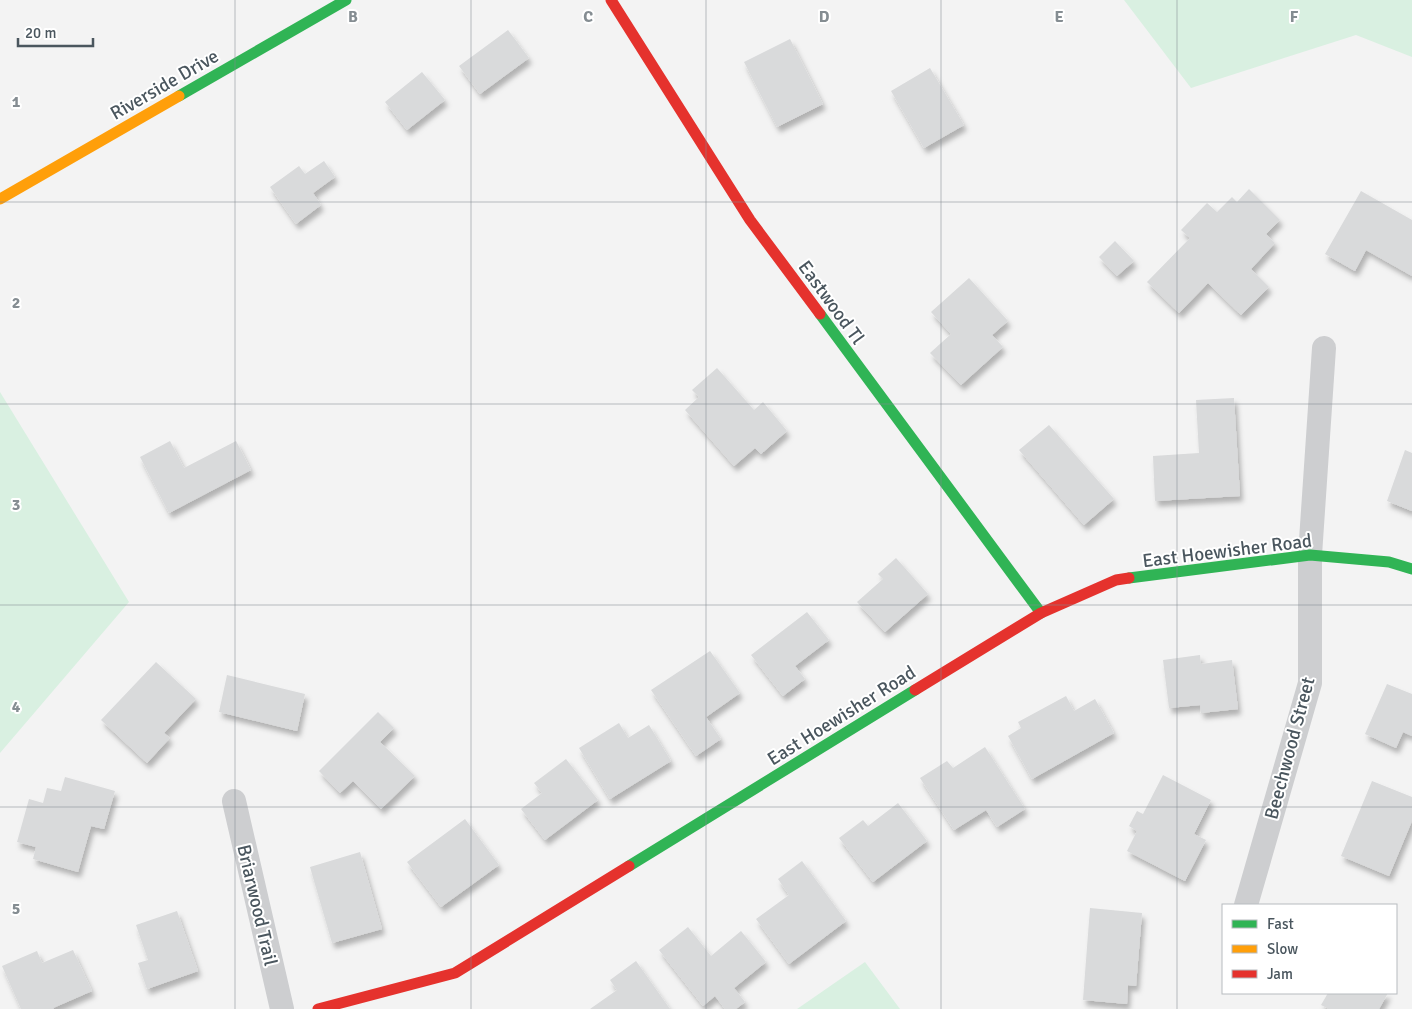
<svg xmlns="http://www.w3.org/2000/svg" width="1412" height="1009" font-family="Signika,sans-serif">
<defs>
<filter id="shadow"><feDropShadow dx="3" dy="5.5" stdDeviation="2.5" flood-color="#0004"/></filter>
</defs>
<rect width="100%" height="100%" fill="#f3f3f3"/>
<!-- green -->
<path fill="#d9f0e1" d="M1124,0H1412V57L1356,35L1191,88Z
M0,392L129,602L0,753Z
M865,962L900,1009H797Z"/>
<!-- building -->
<path fill="#d9dadb" filter="url(#shadow)" d="M508,30L529,58L480,94L459,66Z
M790,39L823,104L777,127L744,62Z
M930,68L964,125L924,148L891,91Z
M422,72L445,100L407,130L385,102Z
M324,161L335,177L313,193L321,205L296,224L270,187L299,166L305,174Z
M1249,189L1280,220L1266,234L1275,243L1251,269L1269,287L1241,315L1208,283L1179,313L1147,282L1190,238L1181,230L1207,203L1217,212L1232,197L1237,202Z
M1361,191L1412,220V276L1366,250L1355,271L1325,254Z
M1115,241L1134,261L1117,276L1099,257Z
M969,278L1008,321L992,335L1003,347L961,385L930,353L951,334L931,312Z
M717,368L754,410L763,402L787,431L761,454L755,448L734,466L685,410L699,397L692,390Z
M1234,398L1240,496L1155,501L1153,456L1199,453L1196,400Z
M1049,425L1114,499L1084,525L1019,450Z
M170,441L184,468L236,441L251,470L169,513L140,457Z
M1405,450L1412,453V511L1387,501Z
M896,558L928,594L885,632L857,602L883,579L878,574Z
M807,612L829,640L795,666L805,679L783,696L751,655Z
M710,651L740,693L706,717L721,739L696,756L651,690Z
M1200,655L1201,664L1232,660L1238,709L1201,713L1200,705L1169,708L1163,660Z
M156,662L196,699L164,733L170,738L147,763L101,720Z
M227,675L305,694L297,731L219,712Z
M1387,684L1412,694V736L1403,732L1396,748L1365,734Z
M1066,696L1074,711L1095,699L1114,733L1032,779L1008,736L1021,728L1018,722Z
M378,712L394,728L380,742L415,776L381,809L353,781L340,793L319,771Z
M619,723L628,738L649,725L671,761L610,799L579,748Z
M985,747L1025,809L997,827L986,810L954,830L920,778L947,761L953,768Z
M566,759L598,800L545,840L521,809L542,793L534,783Z
M1163,775L1211,800L1194,834L1206,840L1185,881L1127,851L1137,831L1129,826L1137,811L1143,814Z
M65,777L115,791L104,829L91,826L78,872L33,859L36,847L17,842L29,799L43,803L47,788L61,791Z
M1372,781L1412,797V821L1389,876L1341,856Z
M898,803L927,841L873,882L839,838L863,820L868,826Z
M465,819L499,865L441,907L407,862Z
M360,852L382,929L332,943L310,867Z
M802,861L846,921L789,964L756,919L789,895L778,879Z
M1090,908L1142,913L1136,986L1128,985L1127,1004L1083,1000Z
M177,911L198,971L147,989L138,963L148,960L136,925Z
M688,927L711,956L741,931L766,962L734,988L745,1002L736,1009H725L715,996L703,1006L659,950Z
M73,950L92,991L53,1008L54,1009H21L2,966L37,951L42,963Z
M636,961L670,1009H590L617,990L610,980Z
M1328,993H1388L1379,1009H1329L1321,1005Z"/>
<g fill="none" stroke-linecap="round" stroke-linejoin="round">
<!-- street -->
<path stroke="#cdced0" stroke-width="24" d="M234,801L282,1009
M1246,905L1310,683V555L1324,348"/>
<!-- fast -->
<path stroke="#30b455" stroke-width="11" d="M179,96L346,0
M820,314L1041,613
M1129,578L1310,555L1389,562L1412,569
M629,866L915,690"/>
<!-- slow -->
<path stroke="#ff9f0a" stroke-width="11" d="M0,199L179,96"/>
<!-- jam -->
<path stroke="#e5322d" stroke-width="11" d="M611,0L750,220L820,314
M915,690L1041,613L1116,580L1129,578
M318,1009L455,973L629,866"/>
</g>
<!-- grid -->
<path fill="none" stroke="#858d92" stroke-width="1" stroke-opacity="0.55" d="M235,0V1009M471,0V1009M706,0V1009M941,0V1009M1177,0V1009M0,202H1412M0,404H1412M0,605H1412M0,807H1412"/>
<g text-anchor="middle" stroke-width="4" stroke-linejoin="round" paint-order="stroke">
<!-- street labels -->
<g font-size="19" fill="#4a565e" stroke="#fff">
<text transform="translate(164 84) rotate(-30)" y="7">Riverside Drive</text>
<text transform="translate(832 302) rotate(54)" y="7">Eastwood Tl</text>
<text transform="translate(1227 550) rotate(-7)" y="7">East Hoewisher Road</text>
<text transform="translate(841 715) rotate(-32)" y="7">East Hoewisher Road</text>
<text transform="translate(1289 748) rotate(-75)" y="7">Beechwood Street</text>
<text transform="translate(258 905) rotate(77)" y="7">Briarwood Trail</text>
</g>
</g>
<g font-size="16" text-anchor="middle" font-weight="bold" fill="#858d92" stroke="#fff" stroke-width="4" stroke-linejoin="round" paint-order="stroke">
<text x="353" y="22">B</text>
<text x="588" y="22">C</text>
<text x="824" y="22">D</text>
<text x="1059" y="22">E</text>
<text x="1294" y="22">F</text>
<text x="16" y="107">1</text>
<text x="16" y="308">2</text>
<text x="16" y="510">3</text>
<text x="16" y="712">4</text>
<text x="16" y="914">5</text>
</g>
<!-- legend -->
<rect x="1222" y="904" width="175" height="90" fill="#ffffff" stroke="#b7bbbf"/>
<rect x="1232" y="920" width="25" height="8" fill="#30b455" stroke="#b7bbbf"/>
<text x="1267" y="929" font-size="15" fill="#4a565e">Fast</text>
<rect x="1232" y="945" width="25" height="8" fill="#ff9f0a" stroke="#b7bbbf"/>
<text x="1267" y="954" font-size="15" fill="#4a565e">Slow</text>
<rect x="1232" y="970" width="25" height="8" fill="#e5322d" stroke="#b7bbbf"/>
<text x="1267" y="979" font-size="15" fill="#4a565e">Jam</text>
<!-- scale -->
<path d="M18 38v8h75v-8" fill="none" stroke="#4a565e" stroke-width="2.5"/>
<text x="25" y="38" font-size="15" fill="#4a565e" stroke="#ffffff" stroke-width="4" paint-order="stroke">20 m</text>
</svg>
